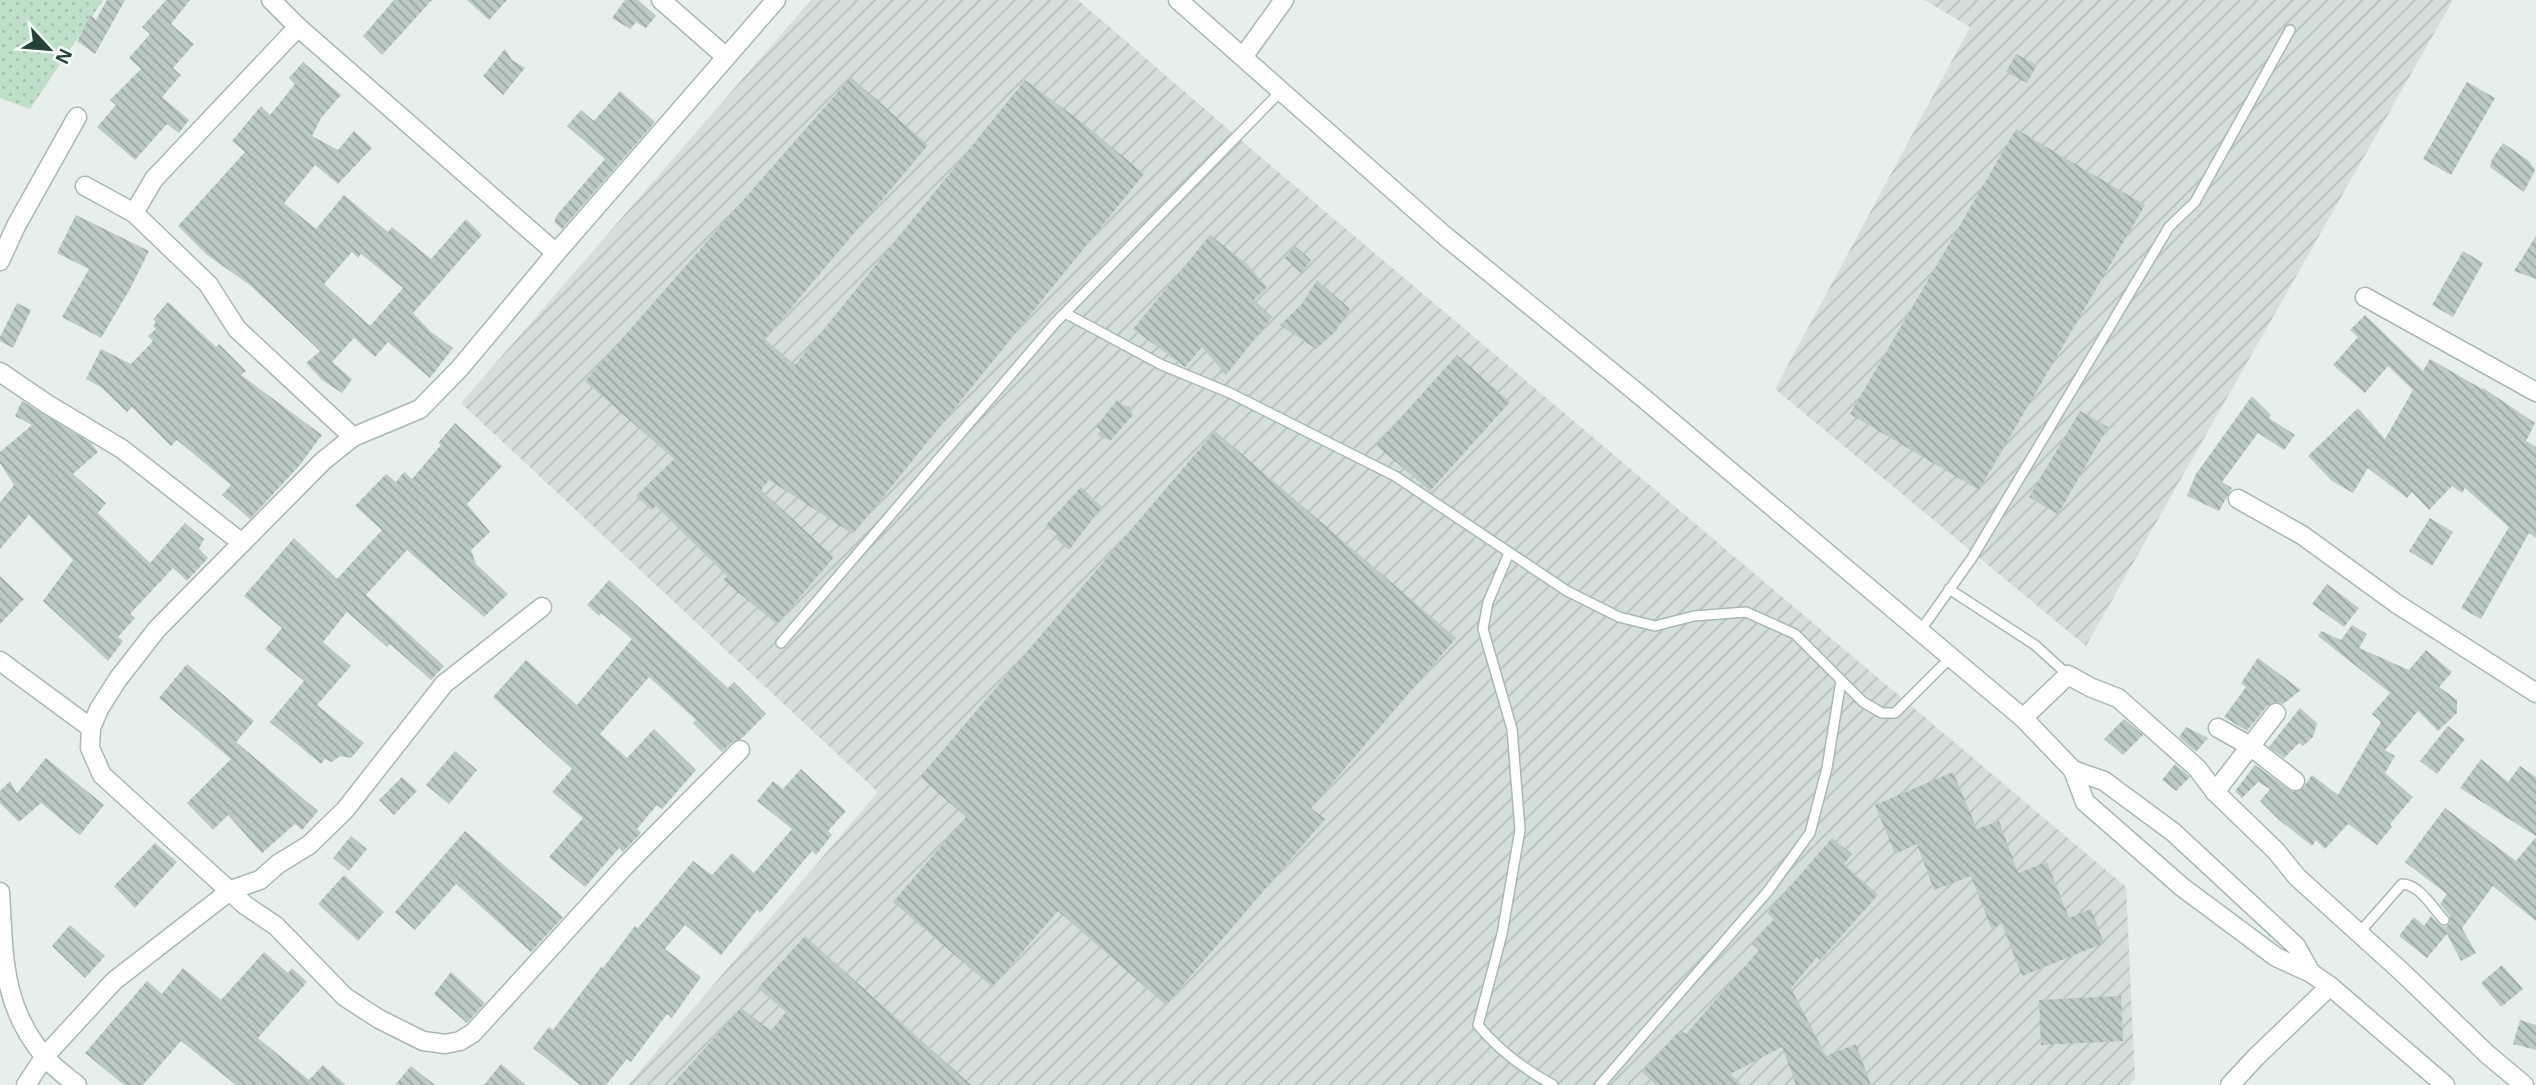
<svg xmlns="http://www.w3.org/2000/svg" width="2536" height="1085" viewBox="0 0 2536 1085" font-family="Helvetica,sans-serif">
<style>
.industrial{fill:url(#industrial-furrows)}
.grass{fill:url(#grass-dots)}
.building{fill:url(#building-back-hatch);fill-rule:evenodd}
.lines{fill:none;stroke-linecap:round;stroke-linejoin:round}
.service-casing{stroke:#a8b8b2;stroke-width:12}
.minor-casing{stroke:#a8b8b2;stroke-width:21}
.service{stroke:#fff;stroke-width:9}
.minor{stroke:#fff;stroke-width:18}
</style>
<defs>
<pattern id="industrial-furrows" width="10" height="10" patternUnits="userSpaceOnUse" patternTransform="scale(1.75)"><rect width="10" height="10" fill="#d4dfda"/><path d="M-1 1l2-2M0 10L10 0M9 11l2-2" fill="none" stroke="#b6c1bc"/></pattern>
<pattern id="grass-dots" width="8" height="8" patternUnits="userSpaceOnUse" patternTransform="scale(1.75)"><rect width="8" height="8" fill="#bfe0c8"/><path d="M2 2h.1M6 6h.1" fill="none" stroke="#a4c1ad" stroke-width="1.8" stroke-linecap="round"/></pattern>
<pattern id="building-back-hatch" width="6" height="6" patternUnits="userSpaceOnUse" patternTransform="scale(1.75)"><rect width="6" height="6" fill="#bbcac4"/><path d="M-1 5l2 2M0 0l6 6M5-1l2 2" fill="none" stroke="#98a6a0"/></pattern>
</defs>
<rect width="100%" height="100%" fill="#e6efeb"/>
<g class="industrial">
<path d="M811,0H1078L1263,159L2126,887L2135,1078L2129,1085H628L878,792L461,403Z"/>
<path d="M1924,0H2453L2086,646L1775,389L1970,27Z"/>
</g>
<path class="grass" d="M0,0H103L30,109L0,98Z"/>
<g class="building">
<path d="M107,0H125L95,54L77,41L91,15L96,20Z"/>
<path d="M166,0H190L171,24L194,44L173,68L181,75L162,97L189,120L179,133L167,124L135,160L97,127L116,105L110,100L141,69L129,58L150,34L142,27Z"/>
<path d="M394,0H432L382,55L363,36Z"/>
<path d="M467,0H507L489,20Z"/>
<path d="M625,0H638L656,16L646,28L636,22L630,29L612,18Z"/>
<path d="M505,49L512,60L525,68L503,95L483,76Z"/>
<path d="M2016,54L2037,65L2027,83L2006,72Z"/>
<path d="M303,62L341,95L321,118L312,136L338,150L354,131L372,148L338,184L315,165L284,203L316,229L344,195L388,232L392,227L431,259L466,219L482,235L413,313L431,332L453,348L430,378L388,342L375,357L354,338L332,362L352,379L342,393L322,380L306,363L320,351L250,285L207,255L178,226L245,152L232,141L261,106L270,115L295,84L289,78ZM352,252L358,258L361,254L403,288L370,326L324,284Z"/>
<path d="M851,77L928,145L765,339L795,365L1025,80L1083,123L1144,174L853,534L769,480L761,490L834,557L777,624L723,580L727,576L656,506L652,510L636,496L674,459L585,381Z"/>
<path d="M2467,82L2495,98L2451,175L2423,159Z"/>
<path d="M620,91L655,122L562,229L554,222L557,215L605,159L567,126L581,110L594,121Z"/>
<path d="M2016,129L2145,205L1979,490L1850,414Z"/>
<path d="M2503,143L2529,161L2535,170L2524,192L2490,167L2492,159Z"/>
<path d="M76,215L149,251L130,289L101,338L62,317L89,269L57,253Z"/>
<path d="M1210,235L1247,264L1267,287L1254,300L1272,317L1226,375L1202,347L1185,367L1133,329Z"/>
<path d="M2536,236V279L2514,271Z"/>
<path d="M1295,246L1311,260L1301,273L1285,258Z"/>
<path d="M2463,251L2483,263L2453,317L2432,305Z"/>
<path d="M1317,280L1350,309L1335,332L1316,349L1280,325L1301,305Z"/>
<path d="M168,302L216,347L219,344L246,371L241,375L322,435L299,466L250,519L222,495L231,485L177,440L171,446L132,407L127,412L101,387L86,379L101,349L131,364L153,341L148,336L156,329L153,326L156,322L153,319Z"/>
<path d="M17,303L31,310L13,348L0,341V337Z"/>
<path d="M2365,315L2423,371L2430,359L2482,389L2483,388L2535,423L2526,441L2536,447V538L2529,533L2481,619L2461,608L2509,527L2465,488L2462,493L2452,486L2429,510L2412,492L2407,498L2368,468L2353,493L2332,481L2308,456L2358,408L2385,439L2413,390L2388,366L2365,393L2333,365L2358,337L2350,330Z"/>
<path d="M1457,355L1510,402L1430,491L1376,445Z"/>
<path d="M2252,396L2271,415L2269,418L2295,435L2284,450L2258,433L2222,482L2232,488L2219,511L2187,496L2196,474Z"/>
<path d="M1117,400L1123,405L1130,407L1133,415L1110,441L1098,435L1100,430L1096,427Z"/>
<path d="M22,401L91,443L98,452L73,474L106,503L98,513L150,563L185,523L204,539L199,549L208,558L187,581L173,568L130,614L135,618L118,637L123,641L108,661L43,601L73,560L29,515L0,549V502L14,485L0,463V452L32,425L15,416Z"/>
<path d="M2080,411L2108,427L2058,514L2029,497Z"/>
<path d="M455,423L502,466L467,504L490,532L471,550L476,564L508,594L484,617L407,550L366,595L444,666L431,680L390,644L387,647L347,612L323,642L351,666L317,705L364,743L351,758L340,756L332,762L325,759L321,764L270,722L304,681L265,649L282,628L244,596L294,538L337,579L382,530L355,506L386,474L396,482L404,472L412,479L441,445L438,443Z"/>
<path d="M1215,431L1456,638L1311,808L1325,819L1166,1005L1058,911L992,987L893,902L966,817L920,777Z"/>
<path d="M1081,487L1102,507L1069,550L1056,539L1059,535L1045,526Z"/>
<path d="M2430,518L2453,532L2432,566L2409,551Z"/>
<path d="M0,576L24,599L0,624Z"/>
<path d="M609,580L728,688L734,682L766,714L741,739L732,742L722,752L693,723L696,720L649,677L600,734L627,758L654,729L696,770L662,809L657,805L637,829L641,833L623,852L619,848L585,887L549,857L583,818L552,792L572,769L493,697L526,660L577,705L632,639L601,613L599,616L587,605Z"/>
<path d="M2327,584L2359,608L2344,627L2312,604Z"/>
<path d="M2352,625L2367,634L2359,648L2409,670L2426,650L2452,672L2439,687L2457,700V713L2438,731L2418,711L2385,750L2395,756L2385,773L2413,797L2390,824L2392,827L2377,845L2348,824L2325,849L2316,840L2312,846L2278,819L2260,801L2270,789L2258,782L2242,798L2235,791L2255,765L2293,792L2303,788L2312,775L2338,795L2381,722L2372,714L2390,693L2318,636L2321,631L2341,640Z"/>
<path d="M2258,658L2301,690L2283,704L2277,702L2267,706L2247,731L2224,717L2246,687L2241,683Z"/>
<path d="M187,664L254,721L236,742L318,811L302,830L295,824L262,853L228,815L213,830L187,803L231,759L159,698Z"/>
<path d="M2300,708L2317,723L2313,737L2303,746L2299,743L2284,758L2269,747Z"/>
<path d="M2124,719L2143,735L2123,755L2104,739Z"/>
<path d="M2448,726L2465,739L2437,774L2420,761Z"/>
<path d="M2186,727L2208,738L2196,752L2179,737Z"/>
<path d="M455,751L477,770L449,804L426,785Z"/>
<path d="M46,758L104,805L80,835L41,803L19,822L0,803V791L10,781L17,793Z"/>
<path d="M2481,759L2508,782L2520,766L2536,777V836L2460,788Z"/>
<path d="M2175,764L2190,777L2176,791L2162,780Z"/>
<path d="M801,769L846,811L828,831L832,835L816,855L812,851L760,913L757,910L721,955L685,925L665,949L701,977L672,1018L667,1014L631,1062L627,1059L606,1085H580L533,1048L549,1027L553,1030L601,967L603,968L635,926L638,928L693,861L712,875L732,853L754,873L792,829L757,801L773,781L783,789Z"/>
<path d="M1953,772L1977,829L1999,821L2018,873L2047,862L2069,918L2091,909L2104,943L2022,976L2002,924L1991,928L1971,876L1934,890L1917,844L1895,854L1875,805Z"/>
<path d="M402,777L417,791L394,815L379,800Z"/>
<path d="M2445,808L2516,861L2536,837V921L2493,886L2462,928L2476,953L2461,961L2447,934L2427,958L2399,936L2414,917L2424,926L2431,916L2441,926L2446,927L2450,923V916L2440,904L2447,894L2405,862Z"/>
<path d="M465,831L563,917L531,952L456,884L415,930L395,912Z"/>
<path d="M351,836L367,849L349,871L333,858Z"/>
<path d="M1832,838L1852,854L1844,864L1878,895L1820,960L1817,957L1791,988L1826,1056L1856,1044L1871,1085H1796L1782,1047L1730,1074L1742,1085H1656L1642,1072L1680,1030L1686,1034L1759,950L1752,944L1774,919L1767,913Z"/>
<path d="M155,843L177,862L135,908L114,886Z"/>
<path d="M344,875L384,912L358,941L318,904Z"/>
<path d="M70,925L105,956L85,978L52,946Z"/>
<path d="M805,936L971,1085H672L741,1008L771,1031L786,1012L758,988Z"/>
<path d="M264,952L288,973L292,968L307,982L258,1038L309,1080L323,1065L346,1085H236L181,1041L143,1085H124L85,1053L147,981L162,994L183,968L221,1000Z"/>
<path d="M2502,965L2523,989L2501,1007L2481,983Z"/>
<path d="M451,972L485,1003L467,1023L434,994Z"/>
<path d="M2121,996L2123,1041L2041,1045L2039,1000Z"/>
<path d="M2520,1020L2536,1025V1050L2513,1044Z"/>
<path d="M501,1064L526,1085H484Z"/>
<path d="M411,1066L435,1085H395Z"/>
</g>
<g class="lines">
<defs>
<g id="service">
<path d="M1065,313L1162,365L1230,393L1395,476L1567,591L1619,617L1655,626L1694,616L1746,612L1795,634L1863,702L1882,713H1895L1951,657"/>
<path d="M1509,553L1488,602L1483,629L1512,729L1520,830L1502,934L1478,1025C1499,1051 1524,1069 1553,1085"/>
<path d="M1949,589L2035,645L2068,675"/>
<path d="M1920,631L1972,558L2169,227L2195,202L2290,30"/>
<path d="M781,643L1056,322L1281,91"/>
<path d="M2359,933L2402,884C2419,884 2433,908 2444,920"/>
<path d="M1600,1085L1768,891L1810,833L1827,768L1841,681"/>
</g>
<g id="minor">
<path d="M271,0L298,27L556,253"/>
<path d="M661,0L726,57"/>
<path d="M1178,0L1445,236L1641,396L2023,718L2073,770L2104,781L2173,832L2296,946L2311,973L2330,986L2445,1085"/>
<path d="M1243,57L1284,0"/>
<path d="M85,186L134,213L208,284L237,329L353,437"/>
<path d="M134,213L154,179L298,27"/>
<path d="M0,261L16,226L77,117"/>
<path d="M2365,297L2536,392"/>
<path d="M0,372L47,404L122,449L242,543"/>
<path d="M2238,499L2302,535L2397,604L2536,693"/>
<path d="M0,661L91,728"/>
<path d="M2023,718L2068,675L2092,688L2118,698L2197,768L2215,792L2276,851L2297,877L2402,972L2487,1054L2524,1085"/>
<path d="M2218,728L2250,746L2295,781"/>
<path d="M740,750L625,866L473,1033L460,1041L445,1044L423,1041L379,1019L345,997L276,926L245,905L102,775L90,748L91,728L99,709L118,679L157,629L323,461L353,437L420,409L460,368L556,253L776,0"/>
<path d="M2073,770L2085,802L2182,887L2276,957L2311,973"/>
<path d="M2215,792L2276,713"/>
<path d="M0,892C4,955 1,1004 44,1056C53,1067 66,1076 77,1085"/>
<path d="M26,1085L45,1056L114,981L231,890L260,880L278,864L309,845L345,810L444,684L542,607"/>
<path d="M2230,1085L2256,1057L2330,986"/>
</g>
</defs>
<use href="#service" class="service-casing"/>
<use href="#minor" class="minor-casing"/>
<use href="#service" class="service"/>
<use href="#minor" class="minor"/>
</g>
<g transform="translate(49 49) rotate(116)" stroke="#f7fbf9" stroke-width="5" paint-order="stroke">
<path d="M0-5L12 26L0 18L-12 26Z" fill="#24423a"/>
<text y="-10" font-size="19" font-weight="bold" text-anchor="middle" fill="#24423a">N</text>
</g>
</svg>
